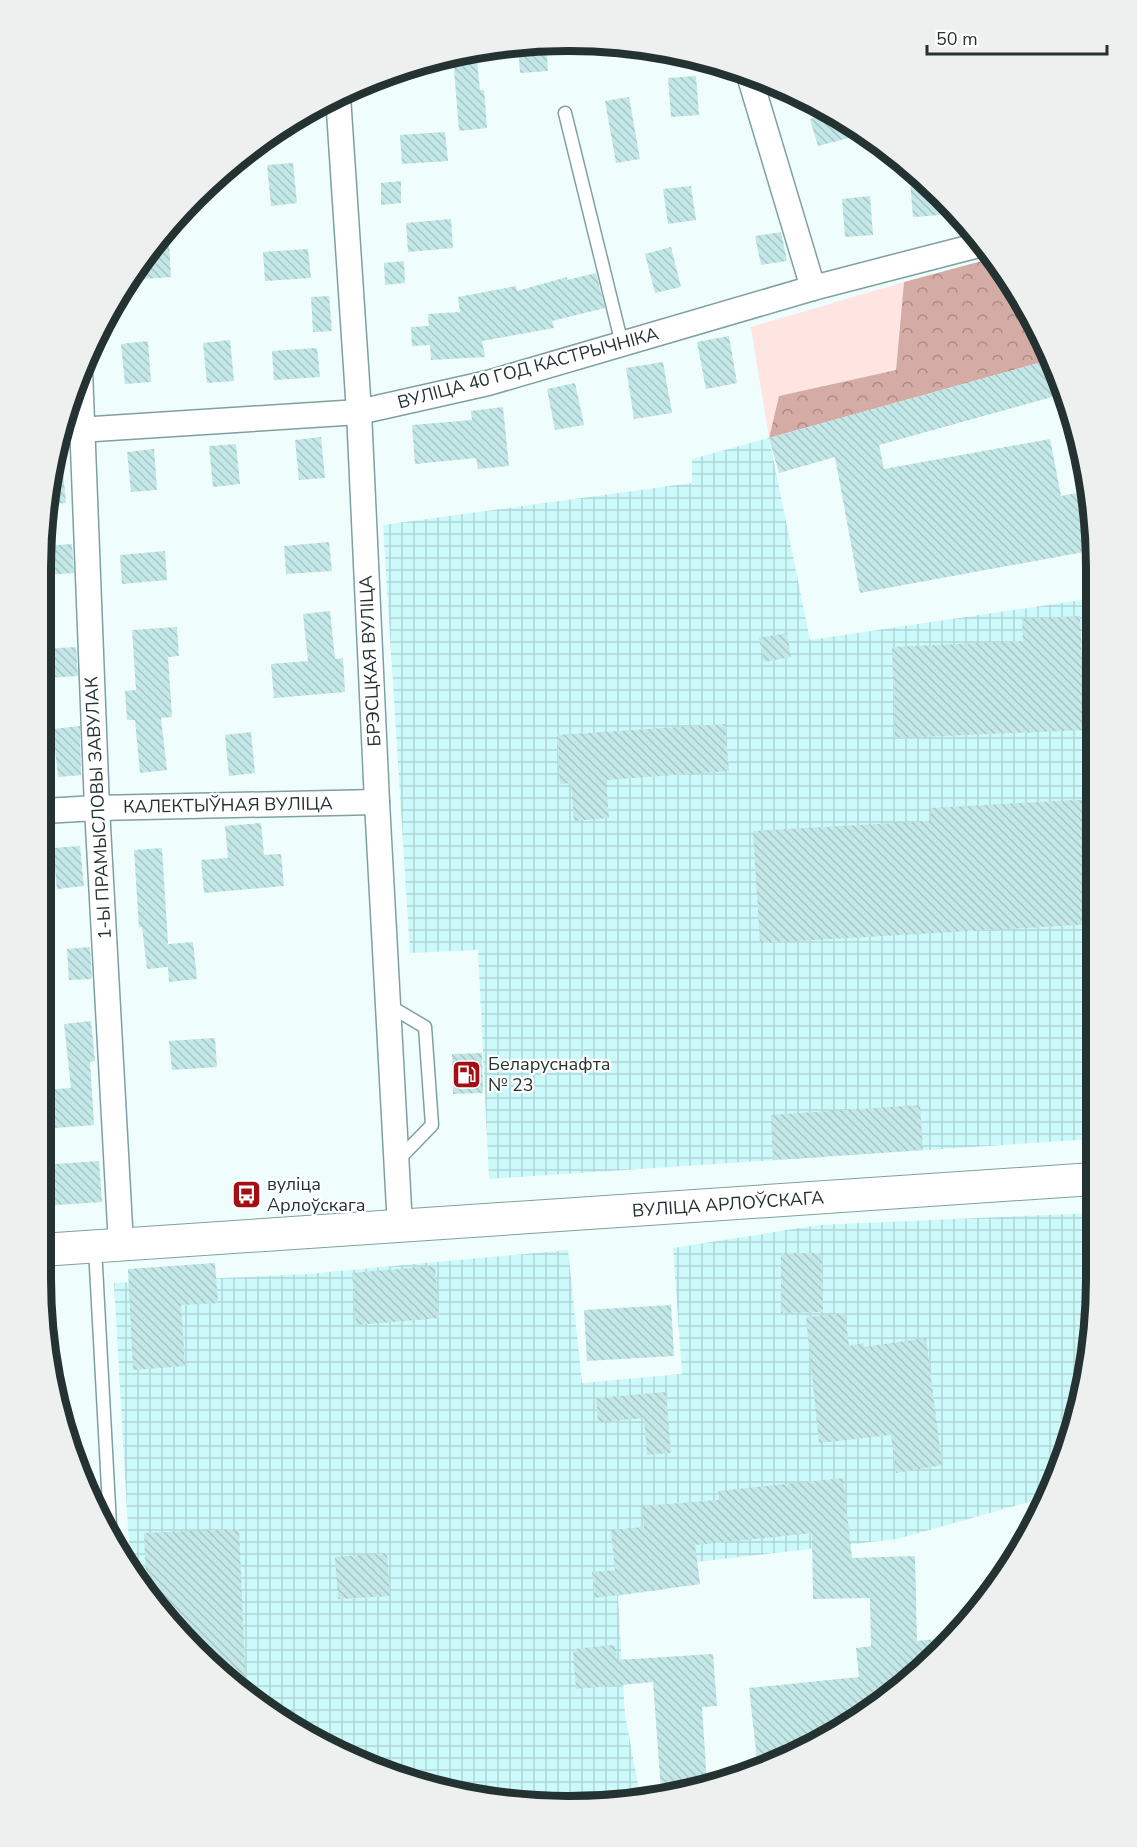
<svg xmlns="http://www.w3.org/2000/svg" width="1137" height="1847" viewBox="0 0 1137 1847" font-family="'Nunito Sans',sans-serif">
<style>
.industrial{fill:url(#industrial-grid)}
.green{fill:#fee5e1}
.forest{fill:url(#forest-crowns)}
.building{fill:url(#building-back-hatch)}
.lines{fill:none;stroke-linecap:round;stroke-linejoin:round}
.service-casing{stroke:#7fa0a0;stroke-width:15}
.minor-casing{stroke:#7fa0a0;stroke-width:27}
.tertiary-casing{stroke:#7fa0a0;stroke-width:34}
.service{stroke:#fff;stroke-width:12}
.minor{stroke:#fff;stroke-width:24}
.tertiary{stroke:#fff;stroke-width:32}
.labels{text-anchor:middle;stroke-width:4.5;stroke-linejoin:round;paint-order:stroke}
.street-label{font-size:18px;fill:#253232;stroke:#fff}
.poi-label{font-size:18px;fill:#253232;stroke:#fff;text-anchor:start}
.rim{fill:none;stroke:#253232;stroke-width:8}
</style>
<defs>
<pattern id="industrial-grid" width="8" height="8" patternUnits="userSpaceOnUse" patternTransform="scale(1.5)"><rect width="8" height="8" fill="#ccf9f9"/><path d="M0 4h8M4 0v8" fill="none" stroke="#afd6d6"/></pattern>
<pattern id="forest-crowns" width="20" height="18" patternUnits="userSpaceOnUse" patternTransform="scale(1.5)"><rect width="20" height="18" fill="#d4aba5"/><path d="M2 6a3 3 0 1 1 6 0M12 15a3 3 0 1 1 6 0" fill="none" stroke="#ac8c87"/></pattern>
<pattern id="building-back-hatch" width="6" height="6" patternUnits="userSpaceOnUse" patternTransform="scale(1.5)"><rect width="6" height="6" fill="#c3e6e6"/><path d="M-1 5l2 2M0 0l6 6M5-1l2 2" fill="none" stroke="#a7c6c6"/></pattern>
</defs>
<rect width="100%" height="100%" fill="#f0fdfd"/>
<g class="industrial">
<path d="M769,438L810,640L1095,598L1093,1139L489,1179L478,950L410,953L383,525L692,483V459Z"/>
<path d="M1093,1213L1092,1347L1056,1480L1047,1497L897,1539L697,1562L700,1584L618,1596L625,1715L640,1795L568,1806L399,1779L275,1717L149,1600L130,1563L114,1283L307,1274L568,1250L582,1383L682,1374L673,1248L819,1225Z"/>
</g>
<path class="green" d="M904,282L896,370L779,396L769,438L751,327Z"/>
<path class="forest" d="M993,258L1026,305L1049,360L769,438L779,396L896,370L904,282Z"/>
<g class="building">
<path d="M518,44H546L548,71L520,73Z"/>
<path d="M476,50L480,90H484L487,128L459,131L453,56Z"/>
<path d="M696,76L699,115L671,117L668,78Z"/>
<path d="M629,97L640,159L616,163L605,101Z"/>
<path d="M831,113L864,134L818,146L810,119Z"/>
<path d="M445,132L448,161L402,164L400,135Z"/>
<path d="M293,163L297,203L271,206L267,165Z"/>
<path d="M909,167L939,196L940,215L913,217Z"/>
<path d="M401,181V203L381,205V183Z"/>
<path d="M691,186L696,220L668,224L663,189Z"/>
<path d="M870,196L873,235L845,237L842,199Z"/>
<path d="M451,219L453,248L408,252L406,223Z"/>
<path d="M168,228L171,277L130,280L149,247Z"/>
<path d="M781,232L787,261L761,265L755,236Z"/>
<path d="M671,247L681,287L655,293L645,254Z"/>
<path d="M308,249L311,278L265,281L263,252Z"/>
<path d="M404,261L405,283L385,285L384,263Z"/>
<path d="M596,273L605,308L552,321L554,328L482,341L485,357L431,360L430,345L412,346L411,327L429,326L428,314L460,312L458,297L516,286L517,291L567,277V280Z"/>
<path d="M329,296L332,331L313,332L311,297Z"/>
<path d="M729,336L737,383L706,389L697,342Z"/>
<path d="M230,340L234,381L207,383L203,343Z"/>
<path d="M148,341L151,382L125,384L121,344Z"/>
<path d="M317,348L320,377L274,380L272,351Z"/>
<path d="M1049,360L1063,394L879,445L884,469L1050,439L1061,496L1088,491L1095,534V550L860,593L835,457L779,473L769,438Z"/>
<path d="M663,362L672,413L634,419L626,368Z"/>
<path d="M575,383L584,425L555,430L547,389Z"/>
<path d="M503,407L509,466L478,469L476,458L415,464L412,425L472,420L471,411Z"/>
<path d="M321,437L325,478L299,480L295,440Z"/>
<path d="M236,444L240,484L213,487L209,446Z"/>
<path d="M59,448L61,449L66,503L45,505Z"/>
<path d="M154,449L157,490L131,492L127,452Z"/>
<path d="M329,542L332,571L286,574L284,546Z"/>
<path d="M72,544L74,573L45,575V546Z"/>
<path d="M165,551L167,580L122,584L120,555Z"/>
<path d="M330,611L335,659L343,658L345,692L274,698L271,664L308,661L303,614Z"/>
<path d="M1080,616L1085,730L895,738L892,647L1023,641L1022,619Z"/>
<path d="M177,627L179,656L168,657L172,717L161,718L167,770L140,773L135,720H127L125,691L136,690L132,630Z"/>
<path d="M787,633L791,657L764,662L759,638Z"/>
<path d="M76,647L78,676L44,678V649Z"/>
<path d="M725,724L729,771L606,780L609,818L574,821L571,783L560,784L557,735Z"/>
<path d="M80,726L81,775L58,777L53,729Z"/>
<path d="M251,732L255,773L229,776L225,735Z"/>
<path d="M1094,799V924L760,943L753,831L931,821V808Z"/>
<path d="M261,823L264,855L281,854L284,886L204,893L201,860L228,858L225,826Z"/>
<path d="M80,846L84,886L57,889L53,848Z"/>
<path d="M162,848L168,944L193,942L197,979L169,982L168,967L147,969L142,927H139L134,850Z"/>
<path d="M90,947L92,979L69,980L67,949Z"/>
<path d="M91,1021L95,1061L90,1062L94,1125L41,1129L42,1090L71,1088L64,1024Z"/>
<path d="M215,1038L217,1067L172,1070L169,1041Z"/>
<path d="M482,1053L483,1093L453,1094L452,1054Z"/>
<path d="M920,1105L923,1150L773,1160L771,1115Z"/>
<path d="M99,1161L102,1202L41,1206V1165Z"/>
<path d="M781,1253H822L823,1312L781,1313Z"/>
<path d="M215,1263L218,1303L181,1305L185,1366L133,1370L128,1269Z"/>
<path d="M435,1266L439,1318L356,1325L352,1273Z"/>
<path d="M671,1305L674,1356L587,1361L584,1310Z"/>
<path d="M845,1313L849,1346L864,1343V1347L926,1338L942,1465L896,1473L891,1435L819,1443L806,1317Z"/>
<path d="M666,1392L671,1453L647,1455L644,1418L598,1422L596,1398Z"/>
<path d="M843,1478L852,1558L915,1556L917,1641L946,1638L862,1717L758,1769L749,1688L859,1677L856,1648L871,1646L870,1598L813,1599L812,1533L695,1545L700,1584L595,1598L592,1572L615,1570L611,1530L644,1527L642,1506L719,1500L718,1491Z"/>
<path d="M239,1529L246,1691L147,1596L144,1533Z"/>
<path d="M387,1553L390,1596L338,1599L335,1557Z"/>
<path d="M615,1645L617,1660L713,1654L717,1706L702,1707L707,1784L661,1791L653,1682L576,1689L573,1649Z"/>
</g>
<g class="lines">
<defs>
<g id="service">
<path d="M565,113L622,344"/>
<path d="M388,1005L425,1027L432,1125L398,1160"/>
<path d="M95,1248L110,1525"/>
</g>
<g id="minor">
<path d="M749,75L813,288"/>
<path d="M338,96L359,412L377,802L400,1227"/>
<path d="M80,370L97,808L121,1245"/>
<path d="M63,431L359,412L488,383L813,288L983,244"/>
<path d="M43,811L97,808L377,802"/>
</g>
<path id="tertiary" d="M41,1250L1093,1179"/>
</defs>
<use href="#service" class="service-casing"/>
<use href="#minor" class="minor-casing"/>
<use href="#tertiary" class="tertiary-casing"/>
<use href="#service" class="service"/>
<use href="#minor" class="minor"/>
<use href="#tertiary" class="tertiary"/>
</g>
<defs>
<symbol id="fuel-square" viewBox="-11 -11 22 22"><rect x="-9" y="-9" width="18" height="18" rx="4" fill="#a50e14" stroke="#fff"/><path d="M-5.5-6h7V0h2V4h1.3V-2.5L3-4.5l.8-.8L6-3V5H2.5V1h-1V6h-7ZM-4.2-4.7v3.2H.2V-4.7Z" fill="#fff"/></symbol>
<symbol id="bus-square" viewBox="-11 -11 22 22"><rect x="-9" y="-9" width="18" height="18" rx="4" fill="#a50e14" stroke="#fff"/><path d="M-5-6H5V4H4V6H2V4H-2V6H-4V4H-5ZM-3.5-4V0h7V-4ZM-3.5 1.2v1.5H-2V1.2ZM2 1.2v1.5H3.5V1.2Z" fill="#fff"/></symbol>
</defs>
<g fill-rule="evenodd">
<use href="#fuel-square" x="450" y="1058" width="33" height="33"/>
<use href="#bus-square" x="230" y="1178" width="33" height="33"/>
</g>
<g class="labels">
<g class="street-label">
<text transform="translate(528 368) rotate(-15)" y="6">ВУЛІЦА 40 ГОД КАСТРЫЧНІКА</text>
<text transform="translate(370 661) rotate(-93)" y="6">БРЭСЦКАЯ ВУЛІЦА</text>
<text transform="translate(228 805) rotate(-1)" y="6">КАЛЕКТЫЎНАЯ ВУЛІЦА</text>
<text transform="translate(98 808) rotate(-93)" y="6">1-Ы ПРАМЫСЛОВЫ ЗАВУЛАК</text>
<text transform="translate(728 1204) rotate(-4)" y="6">ВУЛІЦА АРЛОЎСКАГА</text>
</g>
<g class="poi-label">
<text x="488" y="1070">Беларуснафта<tspan x="488" dy="21">№ 23</tspan></text>
<text x="267" y="1190">вуліца<tspan x="267" dy="21">Арлоўскага</tspan></text>
</g>
</g>
<path d="M0 0H1137V1847H0ZM568 51H569A517 517 0 0 1 1086 568V1279A517 517 0 0 1 569 1796H568A517 517 0 0 1 51 1279V568A517 517 0 0 1 568 51Z" fill="#eeefef" fill-rule="evenodd"/>
<path class="rim" d="M568 51H569A517 517 0 0 1 1086 568V1279A517 517 0 0 1 569 1796H568A517 517 0 0 1 51 1279V568A517 517 0 0 1 568 51Z"/>
<path d="M927 45v9h180v-9" fill="none" stroke="#253232" stroke-width="3"/>
<text x="936" y="45" font-size="18" fill="#253232" stroke="#ffffff" stroke-width="4.5" paint-order="stroke">50 m</text>
</svg>
